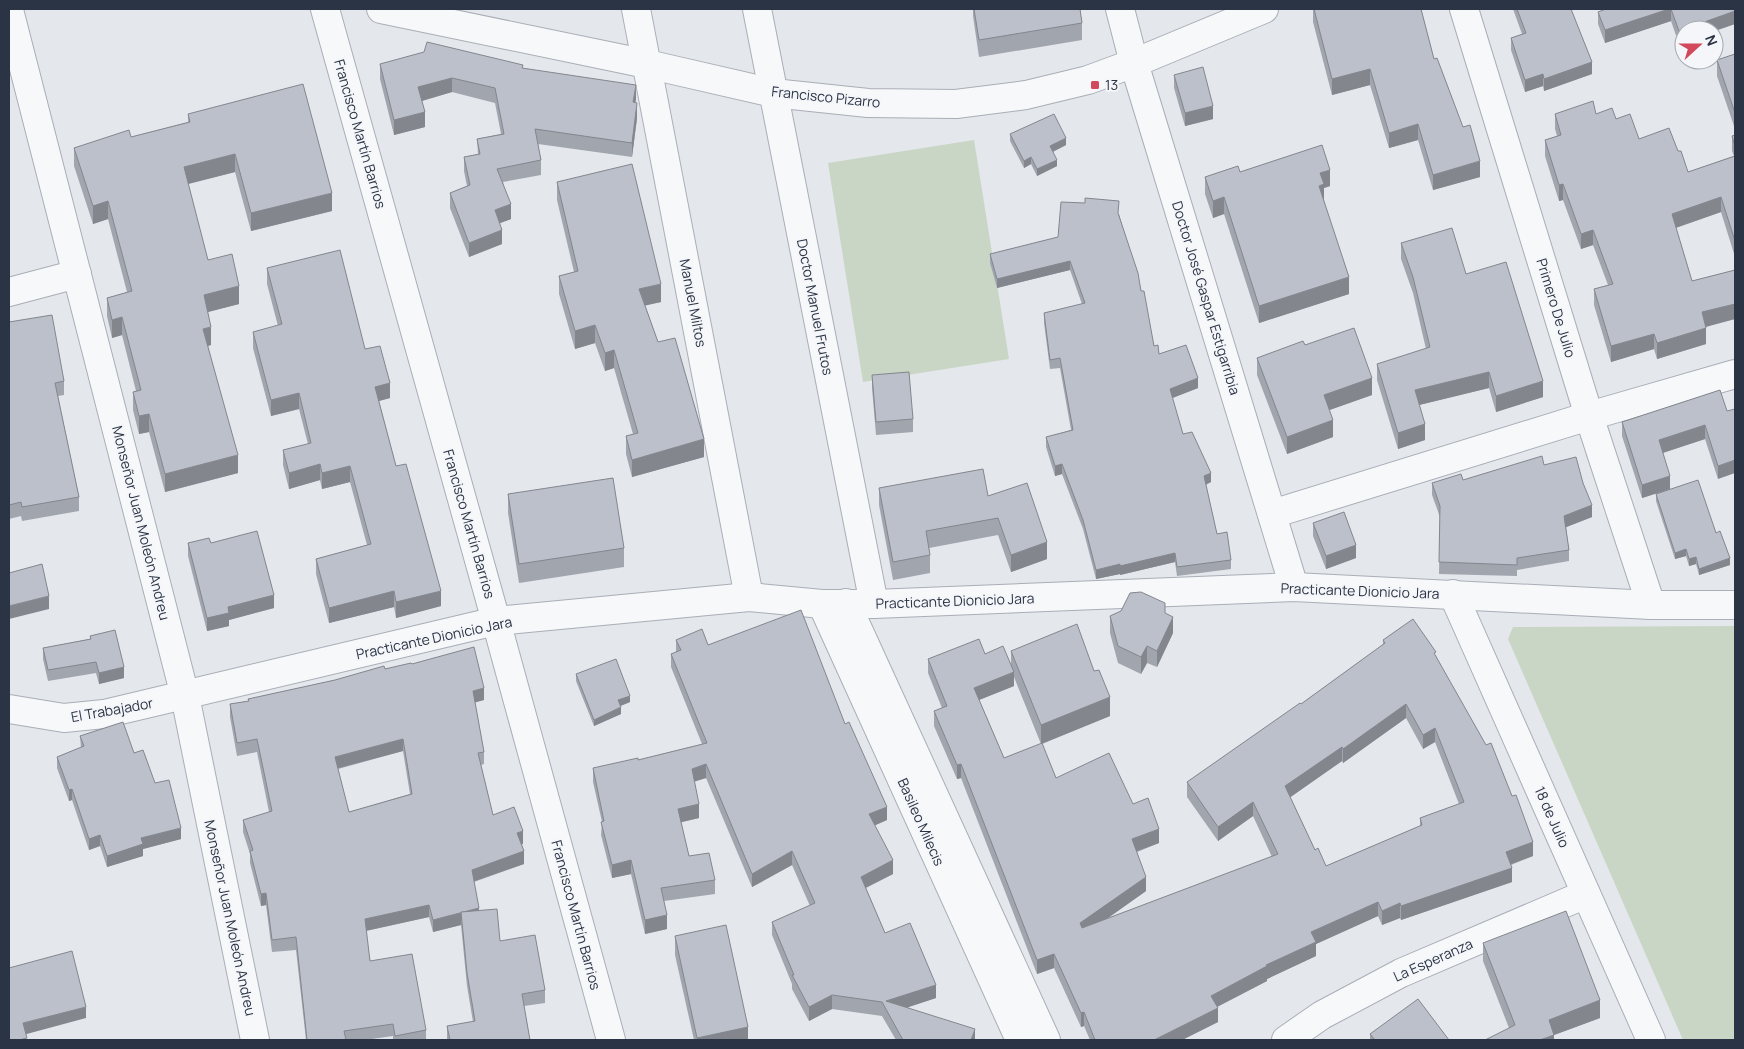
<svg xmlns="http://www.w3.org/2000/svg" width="1744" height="1049" viewBox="0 0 1744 1049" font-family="Manrope,sans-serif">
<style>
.green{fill:#c9d6c5}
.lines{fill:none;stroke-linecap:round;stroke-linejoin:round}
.minor-casing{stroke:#a9aeb7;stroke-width:30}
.tertiary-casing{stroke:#a9aeb7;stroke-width:30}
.minor{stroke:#f7f8fa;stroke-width:28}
.tertiary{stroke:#f7f8fa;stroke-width:28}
.wall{fill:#a1a5ae;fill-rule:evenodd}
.shaded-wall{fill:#83868d}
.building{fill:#bbc0ca;stroke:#83868d;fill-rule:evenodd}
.poi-dot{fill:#d1495b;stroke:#f4f6f9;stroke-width:2}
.labels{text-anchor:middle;stroke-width:4;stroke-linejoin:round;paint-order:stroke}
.poi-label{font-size:14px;fill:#2b3445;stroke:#f4f6f9;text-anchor:start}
.street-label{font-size:14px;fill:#2b3445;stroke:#f4f6f9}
</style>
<rect width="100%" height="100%" fill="#e4e7ec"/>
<g class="green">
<path d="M974,140L1009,359L863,382L828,163Z"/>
<path d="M1735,626V1040H1683L1508,639L1513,627Z"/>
</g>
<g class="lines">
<defs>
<g id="minor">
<path d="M325,9L496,621L611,1040"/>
<path d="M636,9L749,597"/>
<path d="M757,9L874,604"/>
<path d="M1120,9L1134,63L1294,587"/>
<path d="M1464,9L1589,416L1651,605"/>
<path d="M9,10L185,696L255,1040"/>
<path d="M9,292L77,274"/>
<path d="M1272,514L1589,416L1735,374"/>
<path d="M1453,594L1651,1040"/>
<path d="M846,603L1046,1040"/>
<path d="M822,604L1020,1040"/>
<path d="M9,709L64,718L104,714L496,621L749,597L822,604H874L1294,587L1651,605H1735"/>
<path d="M1286,1040L1322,1015L1401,973L1586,894"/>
</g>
<path id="tertiary" d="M381,9L647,64L773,93L868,103L956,104L1026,95L1088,80L1134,63L1264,9"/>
</defs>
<use href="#minor" class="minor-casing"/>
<use href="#tertiary" class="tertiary-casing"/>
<use href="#minor" class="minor"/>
<use href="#tertiary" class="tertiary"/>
</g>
<g class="wall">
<path d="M973,9H1080L1082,23V40L979,57L973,16Z"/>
<path d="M1313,9H1421L1434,59L1480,177L1433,190L1418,140L1389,148L1370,85L1332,95L1313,22Z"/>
<path d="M1513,9H1571L1592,74L1544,91L1543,86L1525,92L1511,50V38L1522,34Z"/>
<path d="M1606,9H1735V24L1679,44L1671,21L1605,43L1598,24V12Z"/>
<path d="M1735,54V129L1717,76V60Z"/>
<path d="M380,64L523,69L636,99L635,103L637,118L632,157L538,144L541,160V175L503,182L511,219L499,223L502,244L469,257L450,208V193L467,186L464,171V157L478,154L477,139L501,134L495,103L452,92L422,101L425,127L394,135L380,79Z"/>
<path d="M1174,75L1213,119L1185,126L1174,88Z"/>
<path d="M188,114L332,211L251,231L235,172L188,184L208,260L239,304L208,312L211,345L208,346L238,473L165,492L149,432L139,434L133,410V392L136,391L122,335L112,338L107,316V298L127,292L108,219L93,224L74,166V148L131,137L188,122Z"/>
<path d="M1555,114H1596L1616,119L1639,139L1678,151L1688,172L1734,156L1732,151V136L1735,135V257L1721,212L1676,228L1692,281L1735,270V319L1706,326V344L1657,359L1654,349L1611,362L1594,305V289L1608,285L1593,245L1581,249L1563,200L1559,201L1545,156V140L1557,136L1555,129Z"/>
<path d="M1010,134L1066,145L1053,152L1057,166L1037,176L1031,164L1024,168L1010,141Z"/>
<path d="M1240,172L1330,186L1324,188V201L1349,294L1259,323L1224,214L1213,218L1205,194V177Z"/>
<path d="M557,182L661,302L645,305L658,342L704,457L632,477L626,454V436L633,434L614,368L605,371L595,343L575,349L559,294V276L574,272L557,200Z"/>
<path d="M1119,214L1141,291L1154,346L1159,354L1198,388L1172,398L1183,434L1211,482L1206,485L1217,534L1231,560V569L1177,576L1175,562L1120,575V574L1096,579L1083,529L1062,474L1055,476L1046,447V437L1071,430L1060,368L1050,369L1044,323V313L1082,304L1070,270L997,288L990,263V254L1058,237Z"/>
<path d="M1401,243L1466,274L1543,397L1496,412L1489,388L1419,405L1425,440L1398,449L1377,380V364L1426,349L1413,293L1401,259Z"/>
<path d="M267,268L365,349L390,398L379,401L396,466L441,606L396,618L394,607L329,623L316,574V559L367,545L350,482L322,489L320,480L289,489L283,465V450L308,444L299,409L271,416L253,348V332L278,326L267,284Z"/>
<path d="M9,322L64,381V395L58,396L79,497V511L22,521L21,516L9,519Z"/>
<path d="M1305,345L1372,395L1329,410L1333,437L1287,454L1257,375V358Z"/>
<path d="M872,375L913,419V432L876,435L872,388Z"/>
<path d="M1720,390L1718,479L1705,439L1663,453L1670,489L1642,498L1622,436V422Z"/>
<path d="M1544,465L1592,517L1566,527L1569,550V561L1517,570V576L1439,574L1440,517L1432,495V483L1463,480Z"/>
<path d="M879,488L988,496L1047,559L1011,572L998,535L929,548L930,555V573L893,580L879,505Z"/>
<path d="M508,494L624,548V567L519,583L508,513Z"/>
<path d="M1656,494L1716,533L1730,565L1699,575L1696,564L1689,566L1686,556L1675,559L1656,501Z"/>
<path d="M1313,523L1356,558L1326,569L1313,536Z"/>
<path d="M188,543H211L274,608L229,620V626L207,631L188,556Z"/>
<path d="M1165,613L1173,633L1157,667L1147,663L1141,674L1118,663L1110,633V616Z"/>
<path d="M90,636L124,678L99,684L96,673L48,681L43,659V648L90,639Z"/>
<path d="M676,640L708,645L845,724L887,820L875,825L893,874L866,888L885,933L936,998L907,1007L975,1040H896L882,1016L832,1009L809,1021L792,989V984L772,935V922L810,906L792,865L752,887L706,778L694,782L699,818L681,822L689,856L715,880V894L664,901L667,929L645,934L631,874L612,878L601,835L602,822L593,782V768L638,760L702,744L671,667V654L676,652Z"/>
<path d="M1383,640L1436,656L1533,856L1511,865L1512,882L1401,920L1400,918L1382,925L1378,916L1316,944V956L1267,979V981L1217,1007L1218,1022L1182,1040H1090L1084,1026L1081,1027L1054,968L1037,974L961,778L957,779L934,726V711L942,708L928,673V659L985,654L1011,665V651L1110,716L1042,744L1056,778L1133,804L1159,843L1137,852L1146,891L1106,919L1272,857L1253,816L1218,841L1187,797V782L1301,704L1383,645ZM1014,677L1041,744L1004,758L979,700L1014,686ZM1406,718L1423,749L1435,742L1459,804L1420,818V826L1326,866L1315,850L1290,797L1342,761L1343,763Z"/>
<path d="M412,664L484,700L475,702L484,752V764L481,765L493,815L523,844H521L524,864L474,882L479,911L500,941L545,990V1003L524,1006L530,1040H447V1026L473,1022L467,986L461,925L433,932L429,917L366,931L370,961L426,1030V1040H393V1036L365,1040H306L296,950L272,952L266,905L261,906L250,863V854L243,832V820L269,812L257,752L237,756L230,717V704L248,701V699L385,669ZM403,751L410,794L349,812L338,769Z"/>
<path d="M576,674L630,702L620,706L621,714L594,726L576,681Z"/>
<path d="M80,736L134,753L155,783L181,839L143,849V856L107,867L100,846L89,850L72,800L69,801L57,768V757L81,748Z"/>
<path d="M675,936L748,1040H694L675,955Z"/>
<path d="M1483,943L1600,1018L1554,1035V1040L1509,1028L1483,961Z"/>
<path d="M1370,1034L1449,1040H1370Z"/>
</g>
<g class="shaded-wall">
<path d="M1669,9H1671V21L1605,43V30Z"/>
<path d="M1735,11V24L1714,31V30H1684V42L1679,44V31Z"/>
<path d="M1592,62V74L1544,91V79Z"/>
<path d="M1370,69V85L1332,95V79Z"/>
<path d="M1543,74V86L1525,92V80Z"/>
<path d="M452,78V92L418,102V87Z"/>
<path d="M636,85V99L633,117V102Z"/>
<path d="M637,103V118L632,157V143Z"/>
<path d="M1213,106V119L1185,126V113Z"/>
<path d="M425,112V127L394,135V120Z"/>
<path d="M1418,124V140L1389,148V133Z"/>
<path d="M1066,138V145L1050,153V146Z"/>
<path d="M235,154V172L184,185V167Z"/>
<path d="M1031,157V164L1024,168V161Z"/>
<path d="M1057,160V166L1037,176V169Z"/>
<path d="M1480,161V177L1433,190V175Z"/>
<path d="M1330,170V186L1324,188V201L1319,186L1320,173Z"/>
<path d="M1563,184V200L1559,201V185Z"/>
<path d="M332,193V211L251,231V213Z"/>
<path d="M1224,197V214L1213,218V201Z"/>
<path d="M1721,197V212L1672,229V214Z"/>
<path d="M108,201V219L93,224V206Z"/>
<path d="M511,204V219L495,225V210Z"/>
<path d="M502,230V244L469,257V243Z"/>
<path d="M1593,230V245L1581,249V234Z"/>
<path d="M1070,261V270L997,288V279Z"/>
<path d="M1349,277V294L1259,323V306Z"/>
<path d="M661,284V302L639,307V289Z"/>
<path d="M239,286V304L204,313V295Z"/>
<path d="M1735,304V319L1702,328V312Z"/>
<path d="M122,317V335L112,338V320Z"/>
<path d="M595,325V343L575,349V331Z"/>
<path d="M211,327V345L203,347V329Z"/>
<path d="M1706,328V344L1657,359V343Z"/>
<path d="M1654,334V349L1611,362V346Z"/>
<path d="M614,350V368L605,371V353Z"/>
<path d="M1489,372V388L1415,406V390Z"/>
<path d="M1198,378V388L1170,399V389Z"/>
<path d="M1372,378V395L1324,412V395Z"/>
<path d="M1543,381V397L1496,412V396Z"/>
<path d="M390,383V398L375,402V387Z"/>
<path d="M299,393V409L271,416V400Z"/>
<path d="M149,414V432L139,434V416Z"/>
<path d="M1333,420V437L1287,454V437Z"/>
<path d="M1425,424V440L1398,449V433Z"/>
<path d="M1705,425V439L1659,454V440Z"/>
<path d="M704,439V457L632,477V460Z"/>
<path d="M238,455V473L165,492V474Z"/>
<path d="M1735,460V473L1718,479V466Z"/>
<path d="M320,464V480L289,489V473Z"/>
<path d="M1062,464V474L1055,476V466Z"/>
<path d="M350,466V482L322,489V473Z"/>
<path d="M1211,473V482L1204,485V476Z"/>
<path d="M1670,476V489L1642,498V485Z"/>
<path d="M1592,505V517L1564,528V516Z"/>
<path d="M1047,542V559L1011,572V555Z"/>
<path d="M1356,545V558L1326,569V556Z"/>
<path d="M1686,549V556L1675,559V553Z"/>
<path d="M1175,553V562L1120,575V566Z"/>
<path d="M1696,557V564L1689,566V559Z"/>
<path d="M1730,558V565L1699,575V569Z"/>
<path d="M1120,564V574L1096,579V570Z"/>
<path d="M394,591V607L329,623V608Z"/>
<path d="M441,591V606L396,618V602Z"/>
<path d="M274,595V608L229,620V626L207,631V618L228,607Z"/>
<path d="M49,596V609L9,619V606Z"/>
<path d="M1173,617V633L1157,667V651Z"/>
<path d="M1147,646V663L1141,674V657Z"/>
<path d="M124,667V678L99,684V673Z"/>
<path d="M1014,672V686L974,702V688Z"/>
<path d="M484,688V700L473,703V691Z"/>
<path d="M630,696V702L618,707V700Z"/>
<path d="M1110,697V716L1041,744V725Z"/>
<path d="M1406,704V718L1343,763V749Z"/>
<path d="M621,707V714L594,726V720Z"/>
<path d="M1435,728V742L1423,749V735Z"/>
<path d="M403,739V751L335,769V757Z"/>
<path d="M1342,747V761L1285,801V786Z"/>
<path d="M706,764V778L692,782V769Z"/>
<path d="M961,764V778L957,779V765Z"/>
<path d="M72,789V800L69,801V790Z"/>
<path d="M1253,802V816L1218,841V827Z"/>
<path d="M699,804V818L678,823V809Z"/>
<path d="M887,807V820L869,828V814Z"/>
<path d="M181,828V839L143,849V856L107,867V856L141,838Z"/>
<path d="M1159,829V843L1132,853V839Z"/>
<path d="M523,831V844L517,846V833Z"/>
<path d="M100,835V846L89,850V839Z"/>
<path d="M1533,842V856L1506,866V852Z"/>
<path d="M524,851V864L472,882V870Z"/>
<path d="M792,851V865L752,887V874Z"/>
<path d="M631,860V874L612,878V865Z"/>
<path d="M893,860V874L861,890V877Z"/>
<path d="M1512,868V882L1401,920V906Z"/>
<path d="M1146,877V891L1080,938V923Z"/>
<path d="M266,893V905L261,906V894Z"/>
<path d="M1378,902V916L1316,944V956L1267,979V981L1211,1010V996L1266,965L1311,932Z"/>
<path d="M1400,903V918L1382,925V911Z"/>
<path d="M429,905V917L365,931V919Z"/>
<path d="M479,908V920L461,913Z"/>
<path d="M461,913V925L433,932V920Z"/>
<path d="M667,915V929L645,934V920Z"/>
<path d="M1054,954V968L1037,974V960Z"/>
<path d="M936,985V998L888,1014L886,1001Z"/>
<path d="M832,995V1009L809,1021V1007Z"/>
<path d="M1600,1000V1018L1554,1035V1040H1540L1549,1020Z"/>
<path d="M86,1007V1018L23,1035V1023Z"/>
<path d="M1218,1008V1022L1182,1040H1154Z"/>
<path d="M1084,1012V1026L1081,1027V1013Z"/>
<path d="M748,1027V1040H697V1038Z"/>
<path d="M975,1029V1040H971Z"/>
</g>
<g class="building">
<path d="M974,9H1080L1082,23L979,40Z"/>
<path d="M1314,9H1421L1434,59L1437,58L1463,127L1470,125L1480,161L1433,175L1418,124L1389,133L1370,69L1332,79Z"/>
<path d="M1517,9H1571L1592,62L1544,79L1543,74L1525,80L1511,38L1526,33Z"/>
<path d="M1606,9H1669L1605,30L1598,12Z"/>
<path d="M1671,9H1735V11L1679,31Z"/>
<path d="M427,42L523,65L522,68L636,85L633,102L637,103L632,143L535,129L541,160L497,169L511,204L495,210L502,230L469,243L450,193L470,185L464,157L480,154L477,139L504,134L495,88L452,78L418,87L425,112L394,120L380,64L424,52Z"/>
<path d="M1735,54V113L1717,60Z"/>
<path d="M1203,67L1213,106L1185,113L1174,75Z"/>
<path d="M303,84L332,193L251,213L235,154L184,167L208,260L232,254L239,286L204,295L211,327L203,329L238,455L165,474L149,414L139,416L133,392L141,390L122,317L112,320L107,298L132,291L108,201L93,206L74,148L129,130L131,137L190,122L188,114Z"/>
<path d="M1593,101L1596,114L1612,108L1616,119L1630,114L1639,139L1669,128L1678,151H1681L1688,172L1735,156V241L1721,197L1672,214L1692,281L1735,270V304L1702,312L1706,328L1657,343L1654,334L1611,346L1594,289L1613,284L1593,230L1581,234L1563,184L1559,185L1545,140L1561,135L1555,114Z"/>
<path d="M1054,114L1066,138L1050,146L1057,160L1037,169L1031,157L1024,161L1010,134Z"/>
<path d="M1735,135V146L1732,136Z"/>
<path d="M1322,145L1330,170L1320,173L1324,184L1319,186L1349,277L1259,306L1224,197L1213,201L1205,177L1238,166L1240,172Z"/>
<path d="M632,164L661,284L639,289L658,342L675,338L704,439L632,460L626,436L638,433L614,350L605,353L595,325L575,331L559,276L578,271L557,182Z"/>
<path d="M1085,198L1119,201L1118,213L1138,273L1141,291H1144L1154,346L1158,345L1159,354L1186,345L1198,378L1170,389L1183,434L1192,432L1211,473L1204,476L1217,534L1227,532L1231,560L1177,567L1175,553L1120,566V564L1096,570L1083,520L1062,464L1055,466L1046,437L1073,430L1060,358L1050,360L1044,313L1085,303L1070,261L997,279L990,254L1058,237L1061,202L1085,203Z"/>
<path d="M1452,228L1466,274L1506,262L1543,381L1496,396L1489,372L1415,390L1425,424L1398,433L1377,364L1430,347L1413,277L1401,243Z"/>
<path d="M340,250L365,349L380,346L390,383L375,387L396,466L406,464L441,591L396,602L394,591L329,608L316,559L371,544L350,466L322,473L320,464L289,473L283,450L311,443L299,393L271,400L253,332L282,324L267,268Z"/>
<path d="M52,315L64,381L55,383L79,497L22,507L21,502L9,505V322Z"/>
<path d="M1354,328L1372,378L1324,395L1333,420L1287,437L1257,358L1303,341L1305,345Z"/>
<path d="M909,372L913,419L876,422L872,375Z"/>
<path d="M1720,390L1727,411L1735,409V460L1718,466L1705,425L1659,440L1670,476L1642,485L1622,422Z"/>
<path d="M1542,456L1544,465L1576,457L1583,483L1592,505L1564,516L1569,550L1517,558V565L1439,562L1440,506L1432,483L1461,474L1463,480Z"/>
<path d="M983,469L988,496L1027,483L1047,542L1011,555L998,518L926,531L930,555L893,562L879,488Z"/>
<path d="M613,478L624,548L519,564L508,494Z"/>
<path d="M1698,480L1716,533L1720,531L1730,558L1699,569L1696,557L1689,559L1686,549L1675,553L1656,494Z"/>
<path d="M1344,512L1356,545L1326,556L1313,523Z"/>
<path d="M257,531L274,595L228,607L229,613L207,618L188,543L209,538L211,543Z"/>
<path d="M42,564L49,596L9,606V573Z"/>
<path d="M1141,592L1165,603V613L1173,617L1157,651L1147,646L1141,657L1118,646L1110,616L1121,611L1130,593Z"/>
<path d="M801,610L845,724L849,722L887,807L869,814L893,860L861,877L885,933L910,923L936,985L886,1001L975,1029L971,1040H903L882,1002L832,995L809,1007L792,975H794L772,922L815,903L792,851L752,874L706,764L692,769L699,804L678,809L689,856L709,853L715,880L661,888L667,915L645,920L631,860L612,865L601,822L604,821L593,768L638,758V760L707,743L671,654L681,650L676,640L702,629L708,645Z"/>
<path d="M1413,619L1436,652L1434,653L1486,745L1491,743L1512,796L1516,795L1533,842L1506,852L1512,868L1401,906L1400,903L1382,911L1378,902L1311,932L1316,942L1266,965L1267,966L1211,996L1218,1008L1154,1040H1095L1084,1012L1081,1013L1054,954L1037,960L961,764L957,765L934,711L947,706L928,659L979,639L985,654L1003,646L1014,672L974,688L1004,758L1042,743L1056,778L1109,753L1133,804L1148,798L1159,829L1132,839L1146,877L1080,923L1082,928L1278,854L1253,802L1218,827L1187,782L1300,703L1301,704L1385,643L1383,640ZM1406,704L1423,735L1435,728L1464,802L1420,818L1422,825L1326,866L1318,848L1315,850L1285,786L1342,747L1343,749Z"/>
<path d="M1077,624L1094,671L1099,670L1110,697L1041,725L1011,651Z"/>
<path d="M115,630L124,667L99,673L96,662L48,670L43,648L91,639L90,636Z"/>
<path d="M474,647L484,688L473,691L484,752L478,753L493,815L514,807L523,831L517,833L524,851L472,870L479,908L433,920L429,905L365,919L370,961L412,954L426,1030L395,1036L393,1024L344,1031L346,1040H307L296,937L272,940L266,893L261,894L250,851L253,850L243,820L272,811L257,739L237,743L230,704L249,701L248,699L335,680L384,666L385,669L411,663L412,664ZM403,739L412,794L349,812L335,757Z"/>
<path d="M616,659L630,696L618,700L621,707L594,720L576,674Z"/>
<path d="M123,722L134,753L143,750L155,783L169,780L181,828L141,838L143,844L107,856L100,835L89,839L72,789L69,790L57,757L84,746L80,736Z"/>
<path d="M497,909L500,941L535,935L545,990L522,994L530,1040H450L447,1026L475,1021L467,973L461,912Z"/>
<path d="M1566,911L1600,1000L1549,1020L1554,1035L1540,1040H1485L1515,1025L1483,943Z"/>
<path d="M726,925L748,1027L697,1038L675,936Z"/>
<path d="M72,951L86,1007L23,1023L27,1038L19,1040H9V968Z"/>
<path d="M1418,999L1449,1040H1375L1370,1034Z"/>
</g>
<rect class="poi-dot" x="1090" y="80" width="10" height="10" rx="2.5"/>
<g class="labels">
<g class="poi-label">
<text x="1105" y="90">13</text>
</g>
<g class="street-label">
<text transform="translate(826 97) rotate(6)" y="5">Francisco Pizarro</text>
<text transform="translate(360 134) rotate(74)" y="5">Francisco Martín Barrios</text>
<text transform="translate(1206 298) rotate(73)" y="5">Doctor José Gaspar Estigarribia</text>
<text transform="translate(693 303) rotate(79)" y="5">Manuel Miltos</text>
<text transform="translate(815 307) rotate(79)" y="5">Doctor Manuel Frutos</text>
<text transform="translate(1556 308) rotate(73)" y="5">Primero De Julio</text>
<text transform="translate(141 523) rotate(76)" y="5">Monseñor Juan Moleón Andreu</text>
<text transform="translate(469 524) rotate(74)" y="5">Francisco Martín Barrios</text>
<text transform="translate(1360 591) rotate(2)" y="5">Practicante Dionicio Jara</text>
<text transform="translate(955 601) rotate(-2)" y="5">Practicante Dionicio Jara</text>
<text transform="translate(434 638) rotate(-12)" y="5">Practicante Dionicio Jara</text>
<text transform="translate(112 710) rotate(-10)" y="5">El Trabajador</text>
<text transform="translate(1552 817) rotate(66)" y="5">18 de Julio</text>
<text transform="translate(921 822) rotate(66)" y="5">Basileo Milecis</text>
<text transform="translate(576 915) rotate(75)" y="5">Francisco Martín Barrios</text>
<text transform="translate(230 918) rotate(78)" y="5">Monseñor Juan Moleón Andreu</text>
<text transform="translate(1433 960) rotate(-24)" y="5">La Esperanza</text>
</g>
</g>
<rect width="1744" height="1049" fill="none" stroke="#2b3445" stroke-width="20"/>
<g transform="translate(1699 45) rotate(69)"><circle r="24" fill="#f4f6f9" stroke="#a4a8b1"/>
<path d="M0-4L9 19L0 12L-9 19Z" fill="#d1495b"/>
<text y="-8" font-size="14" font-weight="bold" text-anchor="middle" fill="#2b3445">N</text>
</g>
</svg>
